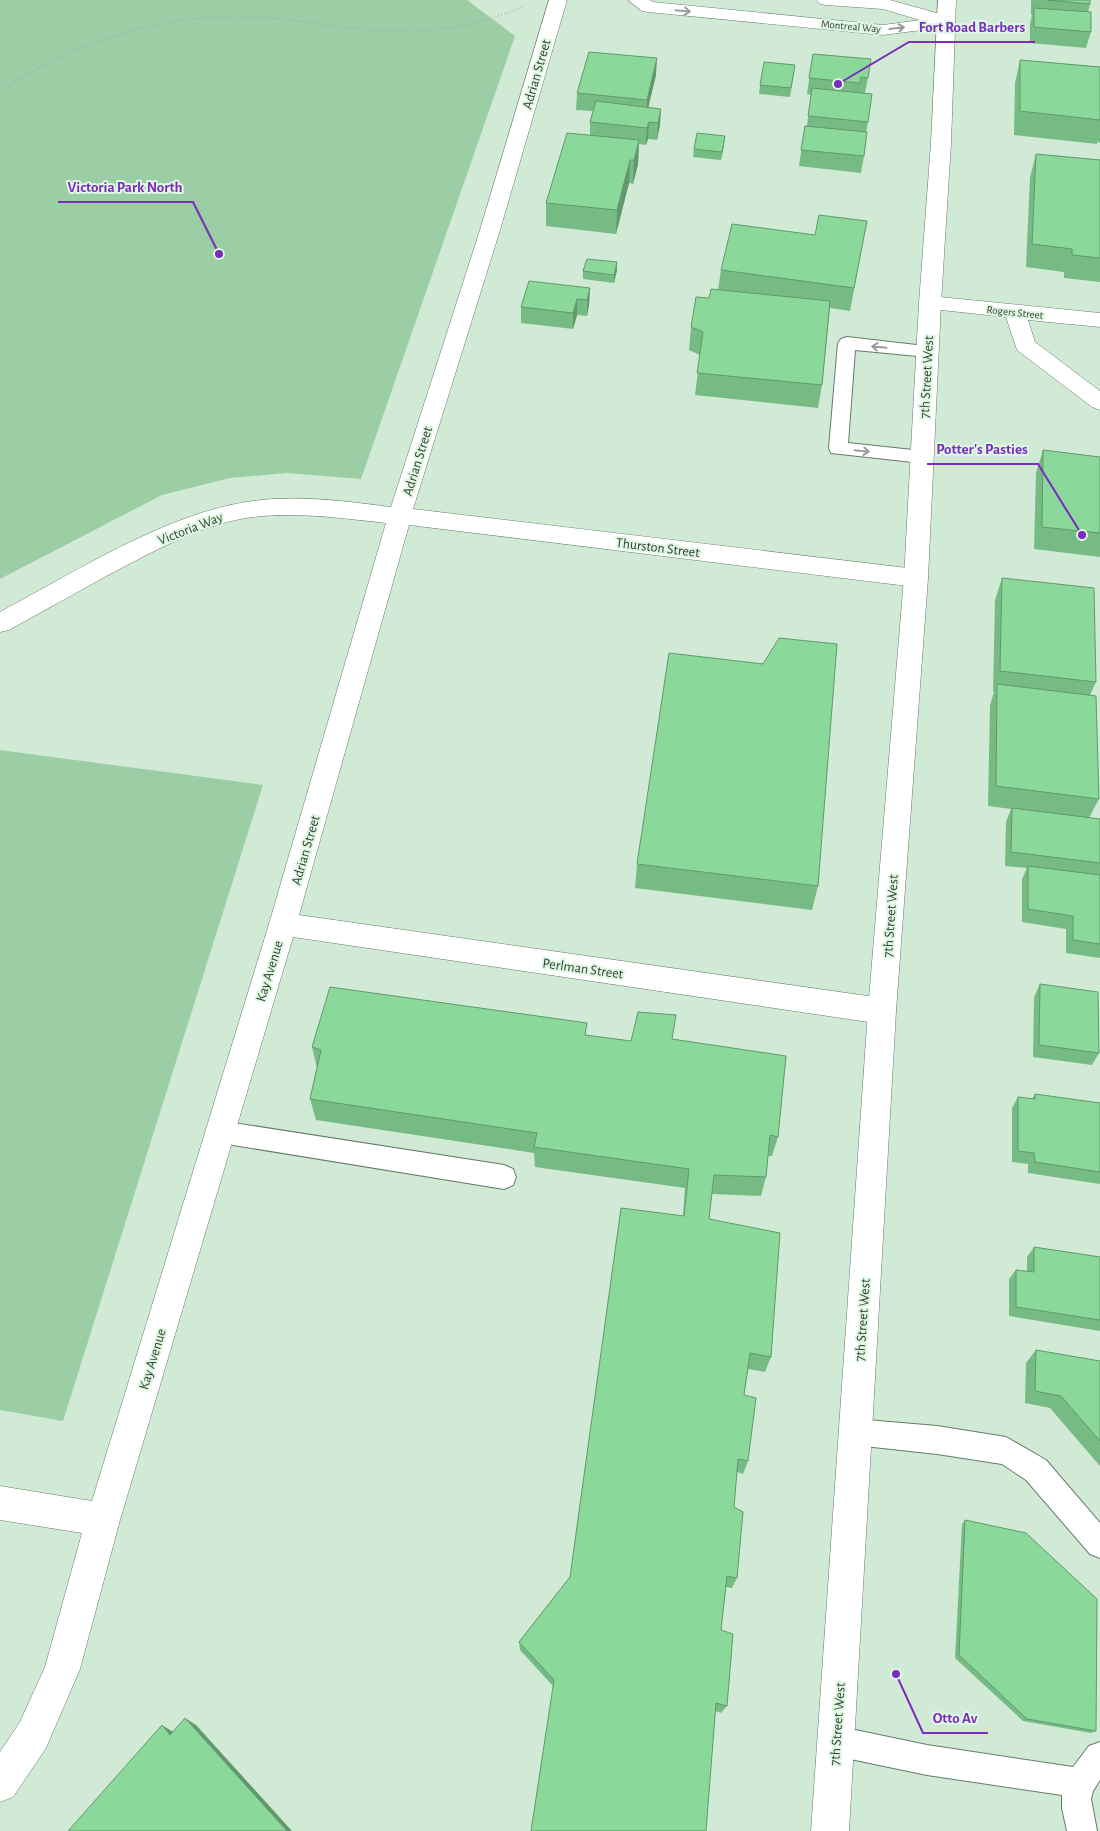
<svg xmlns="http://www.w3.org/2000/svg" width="1100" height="1831" viewBox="0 0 1100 1831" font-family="'Alegreya Sans',sans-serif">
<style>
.green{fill:#9ccea5}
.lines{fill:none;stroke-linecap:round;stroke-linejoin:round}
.service-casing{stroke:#657c69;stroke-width:2}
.minor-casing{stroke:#657c69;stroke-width:1}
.secondary-casing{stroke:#657c69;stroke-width:1}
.path{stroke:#96aa99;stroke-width:2.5;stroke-dasharray:0.5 2.5;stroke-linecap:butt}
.service{fill:#fff;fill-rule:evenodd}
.minor{fill:#fff;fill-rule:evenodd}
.secondary{fill:#fff;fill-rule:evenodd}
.wall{fill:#77bb84}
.shaded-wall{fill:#61986c}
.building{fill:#8ad99a;stroke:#61986c}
.oneway{stroke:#9a9e9a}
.labels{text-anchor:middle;stroke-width:4;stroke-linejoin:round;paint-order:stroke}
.far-street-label{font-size:11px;fill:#343e35;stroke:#def8e2}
.street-label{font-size:14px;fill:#343e35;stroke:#def8e2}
.leader{fill:none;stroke:#7b2cbf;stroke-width:2}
.callout-dot{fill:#7b2cbf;stroke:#def8e2;stroke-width:2}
.callout-label{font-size:15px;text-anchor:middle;font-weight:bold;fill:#7b2cbf;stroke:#def8e2;stroke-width:4;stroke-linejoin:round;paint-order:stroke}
</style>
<rect width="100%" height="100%" fill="#d1ead5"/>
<g class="green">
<path d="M0,0H467L515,36L361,479L287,473L230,478L162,495L0,579Z"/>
<path d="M0,750L263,785L63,1421L0,1410Z"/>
</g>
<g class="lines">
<defs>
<g id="service">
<path d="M847,337L934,347L937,351L934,355L928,357L855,350L848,443L922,451L929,452L931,457L929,462L922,463L831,453L829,448L838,343L841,339Z"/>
<path d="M221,1121L504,1165L513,1169L516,1177L513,1185L504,1189L221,1143L212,1140L209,1132L212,1124Z"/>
<path d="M855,1419L937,1426L1006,1437L1046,1460L1100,1523V1558L1090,1554L1026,1480L1002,1464L937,1454L855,1445L845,1442L842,1432L845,1422Z"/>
<path d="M836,1726L927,1745L1073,1767L1089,1746L1100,1742V1780L1093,1791L1091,1799L1097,1831H1067L1062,1808V1795L927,1775L836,1756L826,1751L821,1741L826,1731Z"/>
</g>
<g id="minor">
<path d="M549,0H567L500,230L413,509L916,569L924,572L928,578L924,584L916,587L409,525L299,915L882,998L892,1002L896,1011L892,1020L882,1024L293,937L120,1520L80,1669L46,1748L13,1797L0,1802V1752L20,1722L45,1667L82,1533L0,1520V1486L92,1501L269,924L386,523C340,518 292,511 246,518C204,525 166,545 129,564C89,585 49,608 9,630L0,632V612C73,573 164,515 246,502C294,494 343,501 391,507L480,230Z"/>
<path d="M628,0H649L653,2L883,25L920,20L883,9L826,5L820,4L817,0H890L940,14L942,17L951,18L954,22L951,26L945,27L883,35L648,12L642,11Z"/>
<path d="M930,296L1100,313V327L1028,320L1035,342L1100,391V410L1092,407L1017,350L1006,317L923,308L919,303L923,298Z"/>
</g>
<path id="secondary" d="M938,0H956L951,143L941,303L928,578L896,1011L849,1831H811L868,1011L904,578L919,303L931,143Z"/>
</defs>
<use href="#service" class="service-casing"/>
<use href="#minor" class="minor-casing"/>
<use href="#secondary" class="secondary-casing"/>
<path class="path" d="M0,91C76,41 162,13 254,17C298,19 341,29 385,31C433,34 478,25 522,7"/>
<use href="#service" class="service"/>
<use href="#minor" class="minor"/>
<use href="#secondary" class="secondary"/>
</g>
<g class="wall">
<path d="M1031,0H1090V4L1088,12L1091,32L1086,48L1030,43V24L1032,15H1031Z"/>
<path d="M813,54L868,78L865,93L868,122L866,132L864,156L861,173L799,166L805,126H807L811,95L807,94Z"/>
<path d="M1020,60L1100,67V143L1097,142V144L1014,135L1015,83Z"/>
<path d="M794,73L790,97L759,94L760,85Z"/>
<path d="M656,75L648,107L660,125L657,140L648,139L646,145L639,144L638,164L633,184L629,183L616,234L546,226V203L590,135V122L593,111L576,110L577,93Z"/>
<path d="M724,145L721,160L693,157L694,149Z"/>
<path d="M1036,154L1100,160V282L1064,278V272L1026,267L1030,177Z"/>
<path d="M867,221L850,311L830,308L822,385L818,408L695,395L700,355L689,350L691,327L709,298L718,290L721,270L815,235Z"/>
<path d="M617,270L614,283L583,279V271Z"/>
<path d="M590,288L589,305L587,316L577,315L573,329L521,323V307Z"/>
<path d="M1043,450L1100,457V557L1034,549L1036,473Z"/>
<path d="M1002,578L1096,682L1090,695L1099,799L1089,818L1100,819V958L1066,953V929L1022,922V879L1027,868L1005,866L1006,822L1011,809L988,806L990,705L994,692H993L995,600Z"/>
<path d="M637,864L818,886L812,910L635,888Z"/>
<path d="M1040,984L1099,1053L1092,1065L1033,1057L1034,997Z"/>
<path d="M673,1039L778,1137L772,1156H768L766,1177L761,1196L712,1194L709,1219L771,1357L765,1372L748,1369L744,1395L748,1461L743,1474L737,1472L734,1507L737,1578L732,1588L726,1587L721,1630L727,1706L721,1713L715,1711L553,1686L520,1650L519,1642L570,1577L683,1216L685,1188L535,1167L534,1153L316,1120L310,1099L317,1068L312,1047L631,1041Z"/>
<path d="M1035,1094L1100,1103V1184L1028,1173V1164L1012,1162V1108L1018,1097L1032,1099Z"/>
<path d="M1034,1247L1100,1257V1331L1009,1316V1279L1016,1270L1027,1271V1257Z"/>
<path d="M1036,1350L1100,1361V1466L1050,1408L1025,1403L1026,1363Z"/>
<path d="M965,1520L1096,1731L1091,1733L1023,1721L955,1658L962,1524Z"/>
</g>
<g class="shaded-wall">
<path d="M657,58L656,75L646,117L647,100Z"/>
<path d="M661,109L660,125L657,140L658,123Z"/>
<path d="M649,122L648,139L646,145L647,128Z"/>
<path d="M725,136L724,145L721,160L722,152Z"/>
<path d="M639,140L638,164L633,184L634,160Z"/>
<path d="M630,160L629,183L616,234L617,210Z"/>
<path d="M617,262V270L614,283V275Z"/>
<path d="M590,288L589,305L587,316V300Z"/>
<path d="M577,299V315L573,329V313Z"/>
<path d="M185,1718L196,1725L292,1831H287Z"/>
<path d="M162,1725L173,1732L170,1735Z"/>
</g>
<g class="building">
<path d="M1048,0H1090V4Z"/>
<path d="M1034,8L1091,12V32L1034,27Z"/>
<path d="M589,52L657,58L647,100L577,93Z"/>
<path d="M813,54L871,59L868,78L861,77L860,83L809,78Z"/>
<path d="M1020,60L1100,67V120L1020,111Z"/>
<path d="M764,62L795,65L791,88L760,85Z"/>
<path d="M812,88L872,94L868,122L808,116Z"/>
<path d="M596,101L661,109L658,123L649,122L647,128L590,122Z"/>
<path d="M805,126L867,132L864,156L801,150Z"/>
<path d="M567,133L639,140L634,160H630L617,210L546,203Z"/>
<path d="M697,133L725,136L722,152L694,149Z"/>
<path d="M1036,154L1100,160V258L1072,255V249L1032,244Z"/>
<path d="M819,215L867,221L854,288L721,270L732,224L815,235Z"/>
<path d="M587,259L617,262L614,275L583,271Z"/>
<path d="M529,281L590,288L587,300L577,299L573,313L521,307Z"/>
<path d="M711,289L830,301L822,385L697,373L703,332L691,327L696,297L709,298Z"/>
<path d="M1043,450L1100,457V533L1042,527Z"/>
<path d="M1002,578L1094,588L1096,682L1000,671Z"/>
<path d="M779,638L837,644L818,886L637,864L669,653L763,664Z"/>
<path d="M997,684L1096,696L1099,799L996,786Z"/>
<path d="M1012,808L1100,819V863L1011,852Z"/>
<path d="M1028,866L1100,875V944L1073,940V916L1028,909Z"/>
<path d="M1040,984L1098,992L1099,1053L1039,1045Z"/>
<path d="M330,987L587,1023L585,1035L631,1041L638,1012L676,1015L672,1039L786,1056L778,1137L770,1135L766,1177L714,1175L709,1219L780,1233L771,1357L750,1353L744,1395L756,1398L748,1461L738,1459L734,1507L743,1512L737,1578L727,1576L721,1630L733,1634L727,1706L716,1703L706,1831H531L554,1680L519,1642L570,1577L621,1208L684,1216L689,1169L534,1147L537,1133L310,1099L321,1050L312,1047Z"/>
<path d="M1035,1094L1100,1103V1172L1035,1162L1034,1153L1018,1151V1097L1035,1099Z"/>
<path d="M1034,1247L1100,1257V1320L1016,1307V1270L1034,1272Z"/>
<path d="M1036,1350L1100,1361V1441L1061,1396L1035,1391Z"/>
<path d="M965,1520L1026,1533L1097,1599L1096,1731L1027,1719L959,1655Z"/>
<path d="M185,1718L287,1831H68L162,1725L170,1735Z"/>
</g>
<defs><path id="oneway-shaft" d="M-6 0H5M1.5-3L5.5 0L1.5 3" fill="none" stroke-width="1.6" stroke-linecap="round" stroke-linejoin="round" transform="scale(1.25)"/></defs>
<g class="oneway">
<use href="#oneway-shaft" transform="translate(683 11) rotate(5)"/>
<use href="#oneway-shaft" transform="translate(897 28) rotate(-7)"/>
<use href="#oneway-shaft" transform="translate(879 347) rotate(-174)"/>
<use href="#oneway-shaft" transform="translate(862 451) rotate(6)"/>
</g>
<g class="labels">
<g class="far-street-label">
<text transform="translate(851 26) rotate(5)" y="4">Montreal Way</text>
<text transform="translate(1015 312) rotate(6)" y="4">Rogers Street</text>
</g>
<g class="street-label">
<text transform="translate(536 74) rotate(-74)" y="5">Adrian Street</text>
<text transform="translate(926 377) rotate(-87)" y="5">7th Street West</text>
<text transform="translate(417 461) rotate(-73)" y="5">Adrian Street</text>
<text transform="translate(190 528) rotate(-21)" y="5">Victoria Way</text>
<text transform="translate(658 547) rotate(7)" y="5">Thurston Street</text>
<text transform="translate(305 850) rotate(-74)" y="5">Adrian Street</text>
<text transform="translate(890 916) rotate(-86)" y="5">7th Street West</text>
<text transform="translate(583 968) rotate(8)" y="5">Perlman Street</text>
<text transform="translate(269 971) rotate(-73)" y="5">Kay Avenue</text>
<text transform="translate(862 1320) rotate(-86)" y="5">7th Street West</text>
<text transform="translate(152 1359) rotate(-73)" y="5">Kay Avenue</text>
<text transform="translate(837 1724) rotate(-86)" y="5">7th Street West</text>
</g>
</g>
<path class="leader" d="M838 84L909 42H1035M219 254L193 202H58M1082 535L1038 464H927M896 1674L923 1733H988"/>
<g class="callout-dot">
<circle cx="838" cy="84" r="5"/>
<circle cx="219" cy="254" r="5"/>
<circle cx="1082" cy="535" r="5"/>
<circle cx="896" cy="1674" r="5"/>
</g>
<g class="callout-label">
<text x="972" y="32">Fort Road Barbers</text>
<text x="125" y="192">Victoria Park North</text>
<text x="982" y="454">Potter's Pasties</text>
<text x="955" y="1723">Otto Av</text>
</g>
</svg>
